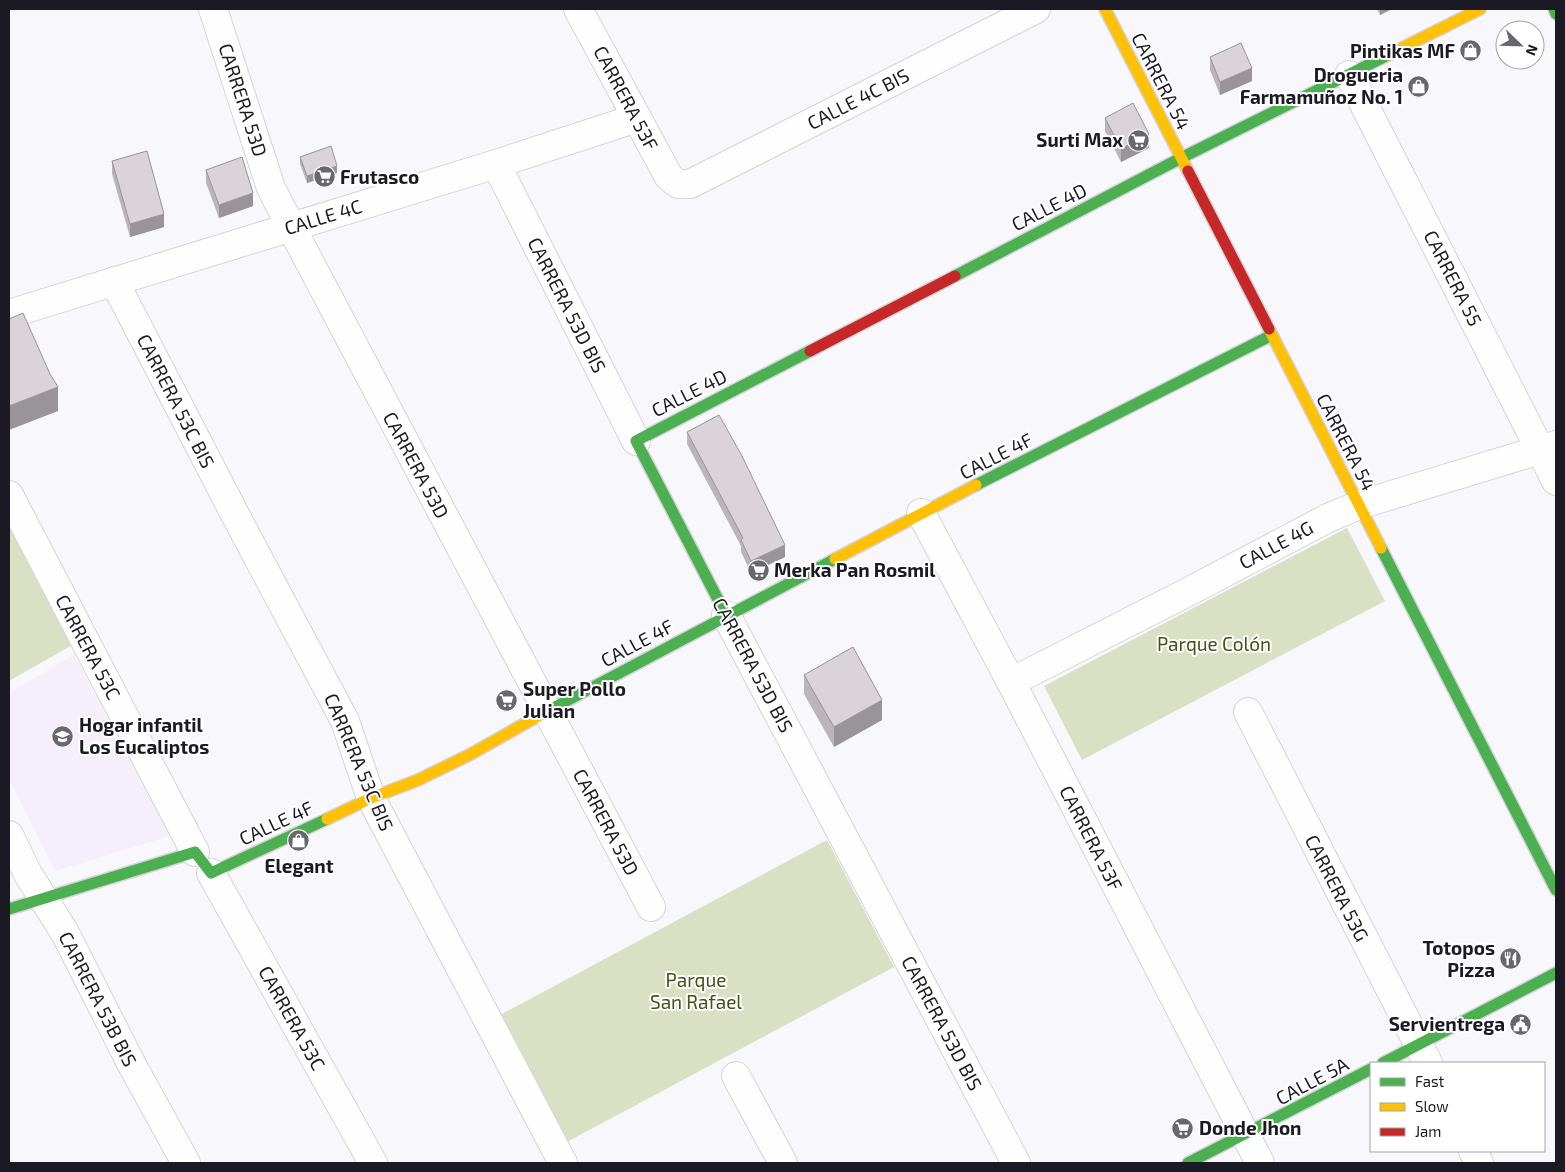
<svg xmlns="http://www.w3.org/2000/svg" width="1565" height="1172" viewBox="0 0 1565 1172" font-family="'Exo 2',sans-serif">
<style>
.education{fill:#f5effc}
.green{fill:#d9e0c3}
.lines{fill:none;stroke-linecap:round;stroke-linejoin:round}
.street-casing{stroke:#d5d3da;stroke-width:30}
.fast-casing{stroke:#d5d3da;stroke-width:14}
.slow-casing{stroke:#d5d3da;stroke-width:14}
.jam-casing{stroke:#d5d3da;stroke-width:14}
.street{stroke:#fefefe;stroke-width:28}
.fast{stroke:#4caf50;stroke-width:11}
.slow{stroke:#ffc107;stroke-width:11}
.jam{stroke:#c62828;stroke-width:11}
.wall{fill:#bbb5ba}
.shaded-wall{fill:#999497}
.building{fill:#dad3d8;stroke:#999497}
.labels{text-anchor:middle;stroke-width:4;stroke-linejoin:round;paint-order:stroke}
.poi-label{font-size:19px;font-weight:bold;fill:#1b1923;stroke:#fff;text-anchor:end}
.street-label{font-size:19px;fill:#1b1923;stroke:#fff}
.park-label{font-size:19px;fill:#465112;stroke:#fff}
</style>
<rect width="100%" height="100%" fill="#f8f7fb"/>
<path class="education" d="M74,655L170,836L55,871L9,779V693Z"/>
<g class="green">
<path d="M9,517L74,644L9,681Z"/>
<path d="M1347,528L1385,601L1082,760L1044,686Z"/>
<path d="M827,840L894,967L565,1143L498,1016Z"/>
</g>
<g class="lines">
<defs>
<g id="street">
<path d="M213,9L271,188L291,227L651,907"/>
<path d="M578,9L669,177L678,184H690L1036,9"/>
<path d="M1349,75L1556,481"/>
<path d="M496,164L636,441"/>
<path d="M114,281L239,522L345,721L371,798L563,1163"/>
<path d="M9,314L496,164L637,118"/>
<path d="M9,495L195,852"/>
<path d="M921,513L1011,682L1260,1163"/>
<path d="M726,615L1016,1163"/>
<path d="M1011,682L1186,593L1328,518L1359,505L1556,445"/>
<path d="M1248,712L1428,1063"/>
<path d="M9,835L28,874L65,933L132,1065L186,1163"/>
<path d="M211,873L373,1163"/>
<path d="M736,1076L783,1163"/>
<path d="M1473,1151L1479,1163"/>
</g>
<g id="fast">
<path d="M1554,9L1556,14"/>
<path d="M955,276L1181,158L1388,55"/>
<path d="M976,485L1272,335"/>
<path d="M1381,548L1556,890"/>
<path d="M726,615L636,441L810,351"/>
<path d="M540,715L835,559"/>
<path d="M9,909L195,852L211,873L327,819"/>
<path d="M1383,1063L1556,973"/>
<path d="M1188,1163L1371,1069"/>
</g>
<g id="slow">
<path d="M1105,9L1188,171"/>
<path d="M1388,55L1480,9"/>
<path d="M1269,329L1381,548"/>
<path d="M835,559L976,485"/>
<path d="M327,819L371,798L418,780L471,754L540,715"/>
</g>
<g id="jam">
<path d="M1188,171L1269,329"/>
<path d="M810,351L955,276"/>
</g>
</defs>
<use href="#street" class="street-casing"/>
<use href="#fast" class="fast-casing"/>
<use href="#slow" class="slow-casing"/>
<use href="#jam" class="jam-casing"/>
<use href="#street" class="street"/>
<use href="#fast" class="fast"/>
<use href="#slow" class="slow"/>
<use href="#jam" class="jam"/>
</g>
<g class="wall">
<path d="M1377,9H1392L1380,15Z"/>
<path d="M1210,57L1252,81L1220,95L1210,70Z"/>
<path d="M1105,118L1149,148L1121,162L1105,131Z"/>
<path d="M300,157L337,173L307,183L300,164Z"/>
<path d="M112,161L164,227L130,237L112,174Z"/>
<path d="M206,170L253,206L219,218L206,183Z"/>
<path d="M687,432L785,557L751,573L741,552V546L687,444Z"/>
<path d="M804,675L882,720L834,747L804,694Z"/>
</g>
<g class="shaded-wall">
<path d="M1380,9H1392L1380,15Z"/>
<path d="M1252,68V81L1220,95V82Z"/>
<path d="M1149,134V148L1121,162V149Z"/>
<path d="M337,166V173L307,183V176Z"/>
<path d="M253,193V206L219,218V205Z"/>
<path d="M164,214V227L130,237V224Z"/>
<path d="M58,387V411L9,430V406Z"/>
<path d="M785,545V557L751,573V561Z"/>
<path d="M882,700V720L834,747V727Z"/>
</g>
<g class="building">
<path d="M1241,43L1252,68L1220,82L1210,57Z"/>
<path d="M1133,103L1149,134L1121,149L1105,118Z"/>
<path d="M331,146L337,166L307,176L300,157Z"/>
<path d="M147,151L164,214L130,224L112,161Z"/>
<path d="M242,157L253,193L219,205L206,170Z"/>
<path d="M23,313L50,374L58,387L9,406V319Z"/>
<path d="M719,415L742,456L785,545L751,561L741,540L743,538L687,432Z"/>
<path d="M853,647L882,700L834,727L804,675Z"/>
</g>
<defs>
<symbol id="shop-disc" viewBox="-11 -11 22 22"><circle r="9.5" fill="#68676f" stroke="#fff"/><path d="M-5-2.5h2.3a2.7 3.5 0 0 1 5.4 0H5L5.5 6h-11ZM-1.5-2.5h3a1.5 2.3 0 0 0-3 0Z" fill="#fff"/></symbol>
<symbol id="supermarket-disc" viewBox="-11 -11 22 22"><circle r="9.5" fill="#68676f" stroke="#fff"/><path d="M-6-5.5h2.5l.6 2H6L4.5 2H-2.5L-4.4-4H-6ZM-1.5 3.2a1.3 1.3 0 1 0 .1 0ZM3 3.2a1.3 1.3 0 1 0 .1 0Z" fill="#fff"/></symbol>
<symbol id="school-disc" viewBox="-11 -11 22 22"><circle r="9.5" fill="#68676f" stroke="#fff"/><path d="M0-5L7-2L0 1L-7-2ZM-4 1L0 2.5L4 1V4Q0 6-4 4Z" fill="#fff"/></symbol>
<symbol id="restaurant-disc" viewBox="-11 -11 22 22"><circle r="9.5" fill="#68676f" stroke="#fff"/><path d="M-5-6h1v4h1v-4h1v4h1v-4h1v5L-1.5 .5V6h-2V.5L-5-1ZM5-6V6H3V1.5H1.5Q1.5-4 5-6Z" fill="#fff"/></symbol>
<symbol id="civic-disc" viewBox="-11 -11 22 22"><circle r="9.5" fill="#68676f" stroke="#fff"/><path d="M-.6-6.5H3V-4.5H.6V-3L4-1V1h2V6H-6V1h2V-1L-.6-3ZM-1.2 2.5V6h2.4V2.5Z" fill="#fff"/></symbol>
</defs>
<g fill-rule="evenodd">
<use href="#shop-disc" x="1458" y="38" width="25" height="25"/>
<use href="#shop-disc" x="1406" y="74" width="25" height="25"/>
<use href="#supermarket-disc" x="1126" y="128" width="25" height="25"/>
<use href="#supermarket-disc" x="312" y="164" width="25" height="25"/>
<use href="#supermarket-disc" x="746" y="558" width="25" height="25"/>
<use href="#supermarket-disc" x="494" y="688" width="25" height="25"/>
<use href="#school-disc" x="50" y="724" width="25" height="25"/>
<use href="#shop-disc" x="286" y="828" width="25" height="25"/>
<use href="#restaurant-disc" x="1498" y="946" width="25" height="25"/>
<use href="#civic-disc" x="1508" y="1012" width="25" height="25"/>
<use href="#supermarket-disc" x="1170" y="1116" width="25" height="25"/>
</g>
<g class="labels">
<g class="poi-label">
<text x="1455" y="58">Pintikas MF</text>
<text x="1403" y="82">Drogueria<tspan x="1403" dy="22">Farmamuñoz No. 1</tspan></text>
<text x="1123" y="147">Surti Max</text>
<text x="340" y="184" text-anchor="start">Frutasco</text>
<text x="774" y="577" text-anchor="start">Merka Pan Rosmil</text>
<text x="523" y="696" text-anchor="start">Super Pollo<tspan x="523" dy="22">Julian</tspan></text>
<text x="79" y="732" text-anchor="start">Hogar infantil<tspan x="79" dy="22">Los Eucaliptos</tspan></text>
<text x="299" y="873" text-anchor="middle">Elegant</text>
<text x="1495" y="955">Totopos<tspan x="1495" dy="22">Pizza</tspan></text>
<text x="1505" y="1031">Servientrega</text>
<text x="1199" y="1135" text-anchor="start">Donde Jhon</text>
</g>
<g class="street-label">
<text transform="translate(1161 81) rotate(63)" y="7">CARRERA 54</text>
<text transform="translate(626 98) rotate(62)" y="7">CARRERA 53F</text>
<text transform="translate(858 99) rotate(-27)" y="7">CALLE 4C BIS</text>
<text transform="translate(243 100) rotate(72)" y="7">CARRERA 53D</text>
<text transform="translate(1049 207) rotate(-27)" y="7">CALLE 4D</text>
<text transform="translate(323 217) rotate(-17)" y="7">CALLE 4C</text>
<text transform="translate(1453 278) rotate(63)" y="7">CARRERA 55</text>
<text transform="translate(567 305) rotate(63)" y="7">CARRERA 53D BIS</text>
<text transform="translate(689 393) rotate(-27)" y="7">CALLE 4D</text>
<text transform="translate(176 401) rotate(63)" y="7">CARRERA 53C BIS</text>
<text transform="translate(1346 442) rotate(63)" y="7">CARRERA 54</text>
<text transform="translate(996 456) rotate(-27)" y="7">CALLE 4F</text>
<text transform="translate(416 465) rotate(62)" y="7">CARRERA 53D</text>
<text transform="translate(1276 545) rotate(-28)" y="7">CALLE 4G</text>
<text transform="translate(637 643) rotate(-28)" y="7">CALLE 4F</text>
<text transform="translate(88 647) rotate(62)" y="7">CARRERA 53C</text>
<text transform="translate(753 665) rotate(62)" y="7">CARRERA 53D BIS</text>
<text transform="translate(359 762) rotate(67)" y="7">CARRERA 53C BIS</text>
<text transform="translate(606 822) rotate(62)" y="7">CARRERA 53D</text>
<text transform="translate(276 823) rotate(-25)" y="7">CALLE 4F</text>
<text transform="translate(1091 838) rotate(63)" y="7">CARRERA 53F</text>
<text transform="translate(1337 888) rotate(63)" y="7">CARRERA 53G</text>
<text transform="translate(98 999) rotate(63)" y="7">CARRERA 53B BIS</text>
<text transform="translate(292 1018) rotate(61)" y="7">CARRERA 53C</text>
<text transform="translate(942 1023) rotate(62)" y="7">CARRERA 53D BIS</text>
<text transform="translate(1312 1081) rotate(-28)" y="7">CALLE 5A</text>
</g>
<g class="park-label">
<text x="1214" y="651">Parque Colón</text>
<text x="696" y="987">Parque<tspan x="696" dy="22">San Rafael</tspan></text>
</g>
</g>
<rect width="1565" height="1172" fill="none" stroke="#1b1923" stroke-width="20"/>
<rect x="1370" y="1062" width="175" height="90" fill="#ffffff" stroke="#a4a3a7"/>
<rect x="1380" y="1078" width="25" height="8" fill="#4caf50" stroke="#a4a3a7"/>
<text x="1415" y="1087" font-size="15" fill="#1b1923">Fast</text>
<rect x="1380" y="1103" width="25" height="8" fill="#ffc107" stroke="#a4a3a7"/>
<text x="1415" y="1112" font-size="15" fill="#1b1923">Slow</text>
<rect x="1380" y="1128" width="25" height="8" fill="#c62828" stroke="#a4a3a7"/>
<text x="1415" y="1137" font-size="15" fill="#1b1923">Jam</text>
<g transform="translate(1520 45) rotate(113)"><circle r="24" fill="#ffffff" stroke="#a4a3a7"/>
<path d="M0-4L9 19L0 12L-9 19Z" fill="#68676f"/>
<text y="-8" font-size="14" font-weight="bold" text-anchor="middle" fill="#1b1923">N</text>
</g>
</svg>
